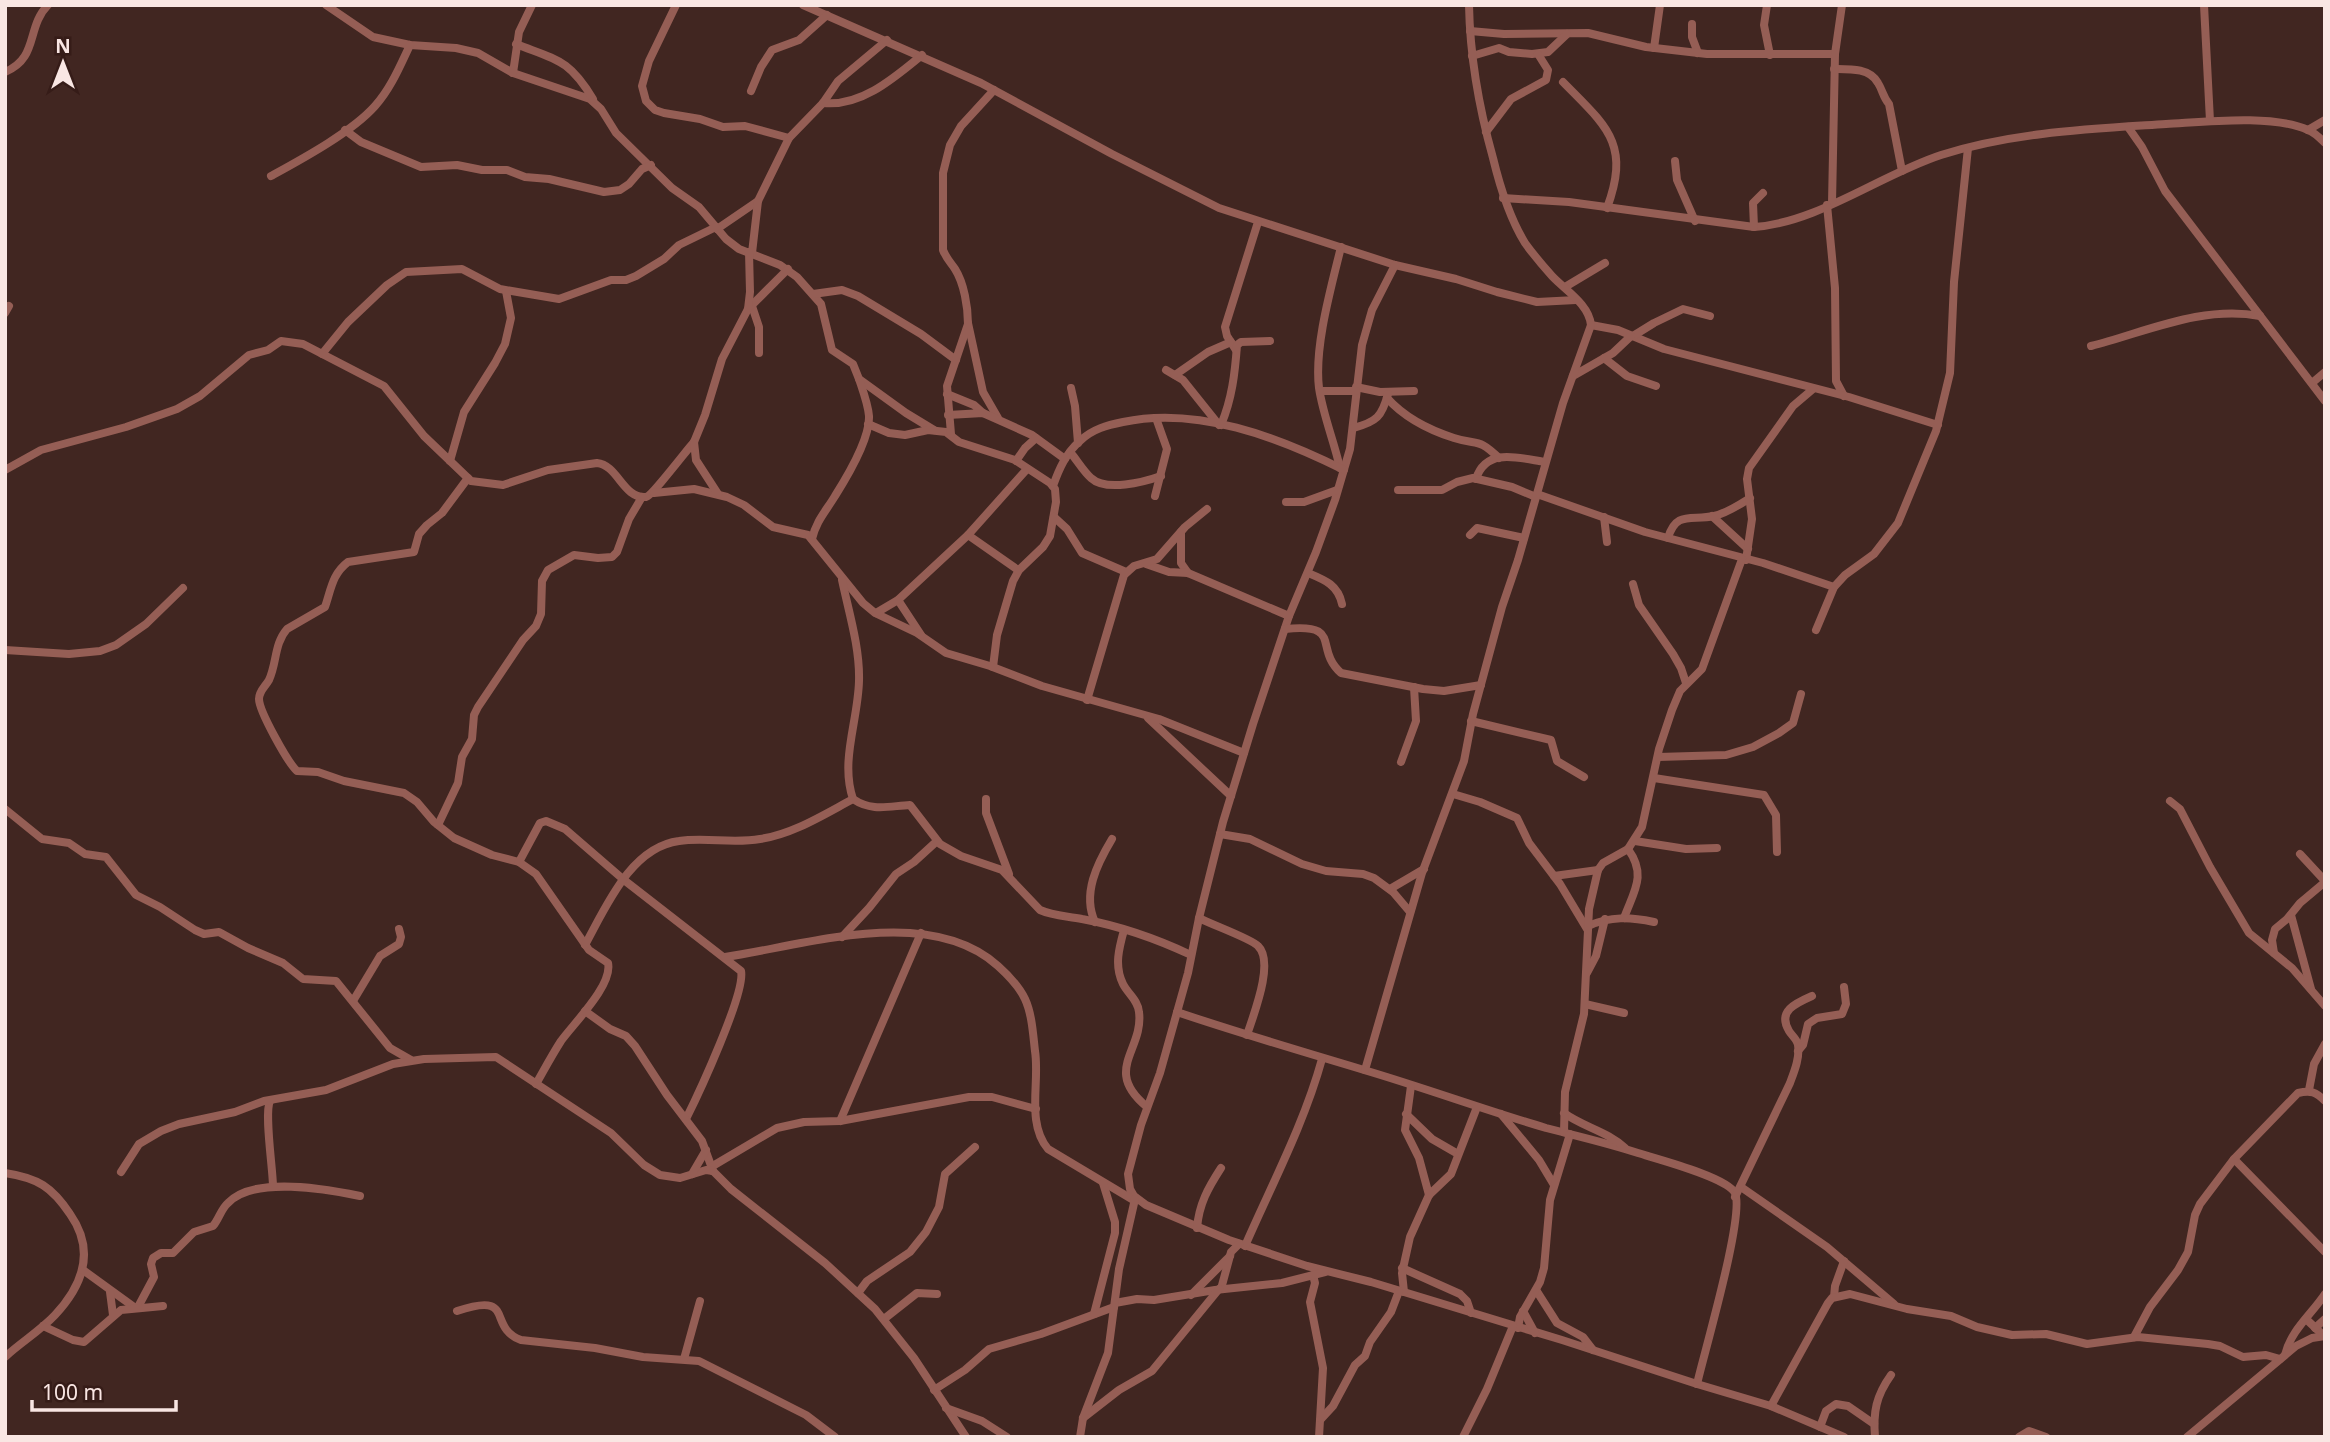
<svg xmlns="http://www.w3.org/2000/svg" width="2330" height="1442" viewBox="0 0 2330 1442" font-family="'Noto Sans',sans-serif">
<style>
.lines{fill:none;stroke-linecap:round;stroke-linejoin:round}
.street{stroke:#955e55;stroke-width:8}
</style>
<rect width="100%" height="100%" fill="#412621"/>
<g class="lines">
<g class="street">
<path d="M326,5L373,37L410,45L456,48L478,53L513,73L590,99L601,109L616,133L672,188L699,207L726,239L739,249L780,265L797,277L821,304L832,350L853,364L859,379L906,413L934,430"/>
<path d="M676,5L649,61L642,86L646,101L655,110L664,113L700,119L723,127L745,126L789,138"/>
<path d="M803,5L981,83L1112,154L1219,208L1395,265L1456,279L1497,292L1537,302L1576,300"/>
<path d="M1767,5L1764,25L1770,55"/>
<path d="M2204,5L2210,121"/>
<path d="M1692,24V37L1698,53"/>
<path d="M1470,31L1504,34L1588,33L1646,47L1707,54H1835"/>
<path d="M516,44C557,60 569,59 593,99"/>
<path d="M1654,48L1660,5"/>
<path d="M1472,56L1499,48L1509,52L1532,54L1548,52L1567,34"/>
<path d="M1834,69C1850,69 1870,68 1878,83C1883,91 1883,97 1889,104L1902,171"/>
<path d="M5,72C39,58 26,27 48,5"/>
<path d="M513,73L519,32L532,5"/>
<path d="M1563,82C1606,126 1631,143 1607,208"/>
<path d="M751,91L761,67L772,50L799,40L827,15"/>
<path d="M823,103C861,107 894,78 922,55"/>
<path d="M2128,127L2142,147L2165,191L2325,401"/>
<path d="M345,130L361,142L421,167L457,165L482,170H507L525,177L549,179L604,192L620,190L629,184L642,169L651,165"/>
<path d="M2308,130L2325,120"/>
<path d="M1486,132L1511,99L1546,80L1548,70L1538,54"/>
<path d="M1675,161L1677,180L1695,221"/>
<path d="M271,176C302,159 352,132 375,106C391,88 400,66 410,45"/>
<path d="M1503,198L1569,202L1754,227C1817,223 1880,175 1941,155C2014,132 2090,129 2166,124C2204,122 2273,114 2308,130C2314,132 2320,138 2325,143"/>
<path d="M1832,203L1835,54L1842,5"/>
<path d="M1827,205L1835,288L1836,381L1844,396"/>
<path d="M1754,227L1753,203L1763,193"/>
<path d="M717,229L758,201"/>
<path d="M752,253L758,201L789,138L823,103L838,81L887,40"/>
<path d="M1395,265L1372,310L1362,345L1350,449L1335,500L1316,552L1289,616L1253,724L1223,822L1199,918L1188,973L1160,1073L1141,1125L1128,1174L1130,1189L1134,1196L1146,1205L1229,1240L1307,1266L1371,1282L1562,1340L1697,1384L1771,1406L1844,1437"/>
<path d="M1565,287L1605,263"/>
<path d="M813,294L842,290L858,296L921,334L956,360"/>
<path d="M752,306L759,327V353"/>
<path d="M748,309L788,269"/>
<path d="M5,313L9,306"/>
<path d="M968,323L983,392L998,418"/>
<path d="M1591,325L1618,330L1664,349L1849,397L1938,425"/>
<path d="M1633,336L1654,323L1683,309L1710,316"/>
<path d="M2091,346C2146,332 2202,305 2260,316"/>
<path d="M1236,350L1227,336L1225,327L1258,222"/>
<path d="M322,354L348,322L387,285L406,272L462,269L500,289L559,299L611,280H626L636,276L664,259L679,245L716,227"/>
<path d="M1604,358L1627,376L1656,386"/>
<path d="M1166,370L1183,380L1219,425"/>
<path d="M1175,375L1208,352L1231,342"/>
<path d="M1573,376L1613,353L1631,336"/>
<path d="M2312,383L2325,372"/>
<path d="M1356,387L1380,392L1414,391"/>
<path d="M1071,388L1075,406L1078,443"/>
<path d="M1320,391H1356"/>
<path d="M947,394L974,405L983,413"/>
<path d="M1387,398C1404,417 1429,430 1454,438C1479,446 1477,437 1499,458"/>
<path d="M948,415L983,413L1032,435L1065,459"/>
<path d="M868,424L889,433L905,435L928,430L946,432L959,442L1015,460L1050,483L1055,489L1056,502L1050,536L1043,547L1019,570L1013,581L997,635L993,667"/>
<path d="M1221,425C1232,399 1235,373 1237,345L1241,342L1270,341"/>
<path d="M1353,428C1377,422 1382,416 1388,394"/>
<path d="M951,434L947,386L968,324C968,307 964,283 955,269C951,263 946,258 943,250V173L950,145L961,126L994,90"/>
<path d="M1070,452C1077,460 1083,471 1091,478C1106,492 1144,482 1161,476"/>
<path d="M450,461L464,412L495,363L505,344L511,318L506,291"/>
<path d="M1016,461L1025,448L1036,438"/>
<path d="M1340,468C1334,441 1323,415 1319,388C1314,347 1331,288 1341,247"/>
<path d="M5,470L41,450L126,427L177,409L200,396L249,355L268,350L281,341L303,344L384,386L424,436L471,481L503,485L548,470L597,463C618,465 623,499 646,497C652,496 686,451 694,442"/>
<path d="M468,478L442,513L427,525L419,534L414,552L348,562C332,574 331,590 325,607L287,629C274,644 277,663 269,680C265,687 259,691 259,699C259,711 288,763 297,771L318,772L344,781L404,793L417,802L434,822L454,838L492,855L519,862L536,874L589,950L608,963C613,985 574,1023 561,1041C552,1055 544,1070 536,1084"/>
<path d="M1476,479C1486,447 1519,458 1545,462"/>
<path d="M1053,486C1059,469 1066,453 1080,441C1092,429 1108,425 1123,422C1197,406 1278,437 1344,470"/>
<path d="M1398,490H1442L1457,482L1473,478L1512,487L1536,497"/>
<path d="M654,493L694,489L727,497L744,505L773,527L808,535L863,603L875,613L917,633L946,653L990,666L1042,686L1159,719L1244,753"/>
<path d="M718,494L696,460L694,442L705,415L722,359L748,309L750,292L749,252"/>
<path d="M1537,494L1645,532L1763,563L1834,587"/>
<path d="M1155,496L1167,449L1156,418"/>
<path d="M1286,502H1304L1337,490"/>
<path d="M1712,516L1748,549"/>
<path d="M1054,517L1067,529L1082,553L1126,572"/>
<path d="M1604,517L1607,542"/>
<path d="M1181,532V563L1188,573"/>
<path d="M968,535L1018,570"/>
<path d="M1470,535L1477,528L1482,529L1524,538"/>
<path d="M1668,538C1676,510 1692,521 1714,516C1727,513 1739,505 1750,498"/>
<path d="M812,539C816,521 826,511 835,496C847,477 870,438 869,416C868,404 863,391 859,379"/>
<path d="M1746,560L1752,519L1747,479L1749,468L1793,406L1813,389"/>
<path d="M1146,564L1169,572L1188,573L1289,616"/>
<path d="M1308,573C1325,580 1338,585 1342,604"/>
<path d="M842,580C849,613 860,648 859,681C858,721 840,761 853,799C872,812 889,806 910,805L940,844L961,856L1002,870L1040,910C1053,916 1068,916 1082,919C1120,926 1157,939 1191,955"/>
<path d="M1633,584L1639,605L1673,654L1681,668L1686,683"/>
<path d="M898,600L921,635"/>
<path d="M876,613L898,600L968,535L1027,469"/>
<path d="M1285,629C1344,623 1313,648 1341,673L1423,689L1444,691L1481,685"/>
<path d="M1816,630L1834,587L1845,575L1874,554L1898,523L1936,431L1950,373L1954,282L1968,148"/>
<path d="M5,650L69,654L100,651L116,645L146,624L183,588"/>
<path d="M1087,700L1124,575L1134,566L1157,559L1185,527L1207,509"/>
<path d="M1148,718L1231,796"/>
<path d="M1471,721L1551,740L1557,761L1584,777"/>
<path d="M1658,757L1726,755L1753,747L1779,733L1793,723L1801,694"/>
<path d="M1401,762L1416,721L1414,687"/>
<path d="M1654,778L1764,795L1776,815L1777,852"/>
<path d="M1453,794L1480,802L1517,818L1529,843L1560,884L1587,929"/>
<path d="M986,799V813L1009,874"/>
<path d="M2170,801L2180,809L2210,867L2249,933L2292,968L2325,1006"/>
<path d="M5,809L42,839L69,843L85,854L106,857L136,895L160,907L195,930L204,934L219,932L248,948L283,963L303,979L336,981L390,1048L411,1060"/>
<path d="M438,825L458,783L462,757L472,739L474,715L478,707L523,640L536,626L541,614L542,581L548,570L574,555L598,558L612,557L617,552L629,519L642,497"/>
<path d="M1220,834L1250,839L1302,864L1326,871L1363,874L1374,878L1393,892L1410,912"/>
<path d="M1635,841L1686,849L1717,848"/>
<path d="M2300,854L2325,881"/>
<path d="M519,862L540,823L546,821L565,829L624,880L741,971C746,992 698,1095 686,1119"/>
<path d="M1554,876L1598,870"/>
<path d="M1390,889L1424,869"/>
<path d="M2291,915L2311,989"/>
<path d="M1199,918C1210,924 1252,939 1258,946C1275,962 1253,1016 1247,1035"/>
<path d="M1624,918C1634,891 1647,875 1628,849"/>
<path d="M1095,922C1082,894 1097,864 1112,839"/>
<path d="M1588,926C1611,916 1630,917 1654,922"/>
<path d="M1124,930C1119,948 1114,966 1123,984C1128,994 1138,1000 1139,1012C1144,1050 1102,1070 1147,1107"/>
<path d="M842,937L869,908L896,874L914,862L937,841"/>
<path d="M585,945C606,907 631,847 679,841C706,837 733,844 760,839C793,834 823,815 853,799"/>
<path d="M2274,953L2272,940L2275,929L2287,919L2300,903L2325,882"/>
<path d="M725,957C807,945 929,904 998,966C1008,975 1019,986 1025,999C1032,1014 1033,1034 1035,1051C1040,1082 1026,1123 1048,1149L1135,1201"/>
<path d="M1587,973L1596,956L1605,919"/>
<path d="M353,1001L380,956L399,944L401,937L399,929"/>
<path d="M1585,1004L1624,1013"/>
<path d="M585,1011L610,1029L626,1036L635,1046L667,1095L702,1141L713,1171"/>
<path d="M1177,1012C1239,1033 1301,1051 1364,1070C1425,1088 1485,1110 1546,1128C1577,1136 1608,1143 1638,1153C1657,1159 1727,1177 1735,1193C1745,1215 1704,1353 1697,1384"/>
<path d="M1798,1051L1803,1045L1808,1024L1817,1018L1842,1014L1846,1004L1844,987"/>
<path d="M1365,1070L1422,873L1464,761L1473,714L1502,607L1518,560L1563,403L1591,325C1589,304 1565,290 1552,276C1543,266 1533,254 1525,243C1509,217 1500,187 1493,158C1479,108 1470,58 1469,5"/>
<path d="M1411,1086L1405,1130L1419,1158L1429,1195"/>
<path d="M2309,1090L2314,1064L2325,1044"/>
<path d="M270,1101C264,1113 273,1169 273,1187"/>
<path d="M1564,1113C1583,1127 1607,1131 1625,1148"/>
<path d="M1406,1114L1432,1139L1458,1154"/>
<path d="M1501,1114L1539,1160L1554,1185"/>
<path d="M840,1121L921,933"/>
<path d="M1564,1132L1565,1092L1584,1014L1589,909L1598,870L1603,863L1628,849L1642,827L1659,749L1672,710L1680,691L1702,669L1742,559"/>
<path d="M2234,1159L2325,1252"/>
<path d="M711,1167L777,1128L804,1122L840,1121L969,1097H992L1036,1109"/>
<path d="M121,1172L139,1144L161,1131L179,1124L235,1112L264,1101L326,1090L393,1064L424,1059L496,1057L611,1133L644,1165L660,1175L680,1178L706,1170L713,1171L731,1189L825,1263L875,1309L914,1358L966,1437"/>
<path d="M5,1173C38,1178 52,1187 70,1214C96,1251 83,1285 55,1315C40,1331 21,1342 5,1357"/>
<path d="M692,1174L706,1150"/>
<path d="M1741,1187L1827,1247L1894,1304"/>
<path d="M1735,1197L1790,1083C1794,1072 1800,1058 1798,1045C1797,1039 1792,1036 1789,1031C1777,1011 1796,1003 1812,996"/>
<path d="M1197,1228C1199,1204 1208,1188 1221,1168"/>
<path d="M1245,1246C1272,1184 1304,1124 1322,1059"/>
<path d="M1402,1268L1460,1294L1467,1301L1471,1313"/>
<path d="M83,1270L134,1307"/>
<path d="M1313,1275L1315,1283L1310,1302L1323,1368L1319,1437"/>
<path d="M1221,1289L1231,1252L1239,1244"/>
<path d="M1536,1290L1557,1323L1583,1337L1593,1350"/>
<path d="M110,1292L113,1315"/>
<path d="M1404,1292L1402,1273L1410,1237L1429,1195L1451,1174L1477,1107"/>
<path d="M858,1293L867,1281L910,1252L926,1232L939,1207L945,1174L975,1147"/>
<path d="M1191,1295L1230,1256"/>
<path d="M1834,1297L1835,1286L1844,1261"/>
<path d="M1115,1303L1137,1299L1154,1300L1215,1290L1282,1283L1325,1272"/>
<path d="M138,1307L154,1277L151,1264L153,1258L161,1253H173L194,1232L213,1226C219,1219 221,1209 228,1203C253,1176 327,1189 360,1196"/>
<path d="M457,1311C517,1291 486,1327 521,1340L595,1348L643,1357L699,1361L806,1415L835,1437"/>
<path d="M1523,1311L1535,1333"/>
<path d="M1094,1314L1115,1233V1222L1103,1183"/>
<path d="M884,1319L917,1293L937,1294"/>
<path d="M2306,1319L2324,1336"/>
<path d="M43,1326L73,1340L84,1342L121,1310L163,1306"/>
<path d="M1518,1328L1520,1317L1540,1282L1544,1268L1550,1200L1570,1134"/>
<path d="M2315,1328L2325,1319"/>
<path d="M2134,1337L2150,1307L2178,1270L2188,1252L2195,1215L2200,1204L2234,1159L2298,1093C2311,1090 2316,1092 2325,1101"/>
<path d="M2285,1355C2291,1330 2311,1315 2325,1294"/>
<path d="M684,1359L700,1301"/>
<path d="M934,1390L965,1370L989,1349L1041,1334L1114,1307"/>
<path d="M1771,1406L1828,1303L1832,1298L1850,1294L1907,1309L1951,1316L1977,1327L2012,1335L2046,1334L2087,1344L2138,1337L2208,1344L2220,1346L2243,1357L2266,1355L2280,1359"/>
<path d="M946,1408L982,1421L1007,1437"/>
<path d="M1083,1418L1119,1390L1152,1371L1219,1289"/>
<path d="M1321,1419L1333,1406L1355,1365L1365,1356L1370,1342L1391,1312L1399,1291"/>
<path d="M1820,1427L1826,1411L1836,1404L1848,1406L1874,1424"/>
<path d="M1080,1437L1083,1418L1108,1353L1119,1269L1135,1199"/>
<path d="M1463,1437L1487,1389L1513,1326"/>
<path d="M1875,1437C1873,1412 1876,1396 1891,1375"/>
<path d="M2019,1437L2029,1431L2046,1437"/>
<path d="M2187,1437L2296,1346L2312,1338L2325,1336"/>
</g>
</g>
<rect width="2330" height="1442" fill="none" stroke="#f9e6e3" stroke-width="14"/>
<g transform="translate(63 63)" stroke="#361c18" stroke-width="5" paint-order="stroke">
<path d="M0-5L12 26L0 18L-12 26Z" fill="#f9e6e3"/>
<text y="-10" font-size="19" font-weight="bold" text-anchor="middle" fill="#f9e6e3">N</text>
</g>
<path d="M32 1400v10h144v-10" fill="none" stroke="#f9e6e3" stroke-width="3.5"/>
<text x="42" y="1400" font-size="21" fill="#f9e6e3" stroke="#361c18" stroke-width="5" paint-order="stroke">100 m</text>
</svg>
